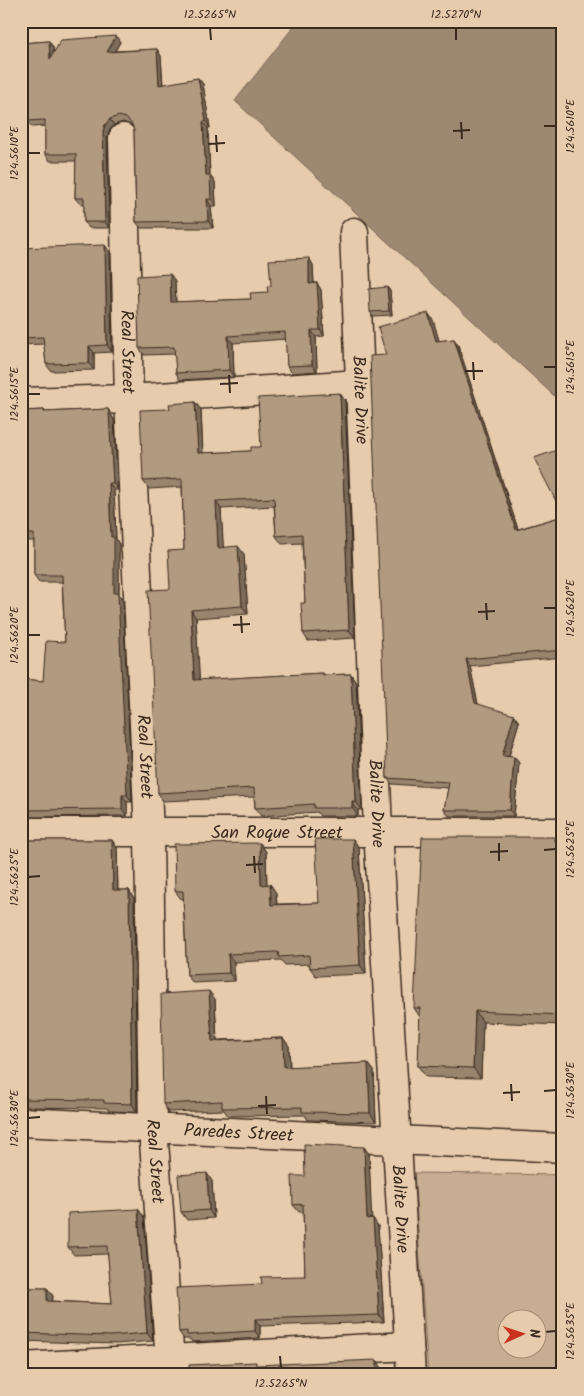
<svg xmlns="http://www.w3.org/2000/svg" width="584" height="1396" viewBox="0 0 584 1396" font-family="Kalam,sans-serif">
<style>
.green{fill:#c7ae93;stroke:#816c58;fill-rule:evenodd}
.water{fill:#9e8871;stroke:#766250}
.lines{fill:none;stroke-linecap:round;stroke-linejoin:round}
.minor-casing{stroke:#3b2a1e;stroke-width:31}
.minor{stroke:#e6ccad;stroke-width:28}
.wall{fill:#99846e;stroke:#3b2a1e}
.shaded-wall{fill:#7d6c5a;stroke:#3b2a1e}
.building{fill:#b29a80;stroke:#3b2a1e}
.ticks{fill:none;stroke:#3b2a1e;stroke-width:2}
.labels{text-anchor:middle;stroke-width:5;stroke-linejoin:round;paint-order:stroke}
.street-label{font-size:18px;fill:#3b2a1e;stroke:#e6ccad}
.neatline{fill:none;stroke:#3b2a1e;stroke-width:2}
.ticks-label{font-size:12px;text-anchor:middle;fill:#3b2a1e}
</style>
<rect width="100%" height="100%" fill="#e6ccad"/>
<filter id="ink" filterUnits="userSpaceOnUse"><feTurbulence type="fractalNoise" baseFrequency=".02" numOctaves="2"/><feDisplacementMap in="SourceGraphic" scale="10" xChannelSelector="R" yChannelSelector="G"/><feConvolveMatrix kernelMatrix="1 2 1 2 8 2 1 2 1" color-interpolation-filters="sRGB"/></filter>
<g filter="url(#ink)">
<path class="green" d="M414,1173L563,1175V1375H428ZM506,1318H536V1348H506Z"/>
<path class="water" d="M298,21H563V404L235,101Z"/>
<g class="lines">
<defs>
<g id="minor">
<path id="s1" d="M123,138L129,399L149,833L153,1128L171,1375"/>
<path id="s2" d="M354,232L378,831L411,1375"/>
<path d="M21,402L129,399L360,384"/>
<path id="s3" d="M21,832H563"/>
<path id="s4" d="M21,1122L563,1148"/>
<path d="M21,1367L409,1346"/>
</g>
</defs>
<use href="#minor" class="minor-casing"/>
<use href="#minor" class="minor"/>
</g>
<g class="wall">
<path d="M116,36L120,42L115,51L157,49L161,56L163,85L198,78L203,84L210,128H208L210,176L215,182L216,206H211L213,228H141L136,222L134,131L133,127L131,125L123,122L114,125L109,131L107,138L109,228H89L84,222V204H80L75,198L76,161H50L45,154V126L32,127L29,123H21V43L49,41L53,47L54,53Z"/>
<path d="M21,248L110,252L112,352L94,353V370L51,371L46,364L44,344L21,345Z"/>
<path d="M309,258L313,265L314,283H317L321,290L324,336L316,337L317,371L292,373L287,366L286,339L233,343L234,377L180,380L176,373L175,354L144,355L139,348L170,274L175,281L176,302L251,299L268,292L271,286Z"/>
<path d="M387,287L390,291L392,315L373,316L370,312Z"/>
<path d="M428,313L433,320L439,341L454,339L458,345L518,529L563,516V657L470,666L478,704L519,722L509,756L514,757L519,763L514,816H449L444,810L448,788L392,784L387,778L386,355Z"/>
<path d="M345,401L355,638L308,641L303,633L305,603L302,543L282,544L276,536L274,506L221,509L223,547L244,554L248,614L196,618L199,680L323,673L325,675L351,674L356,682L362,810H358V816H320L317,812L261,816L255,808L254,797L163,801L158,793L170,589L184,550L182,487L149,489L143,481L170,409L195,402L201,410L203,453L251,451L261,447Z"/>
<path d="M108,409L114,420L118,490H114L116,539L119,544V594L123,600L132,802H127V816L21,817V679L43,681L65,642L62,582H39L34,575V541H22L21,540V411L44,410L45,412Z"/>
<path d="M555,837L558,841H563V1025L483,1022L481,1078L426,1077L418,1066L420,1017L414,1008Z"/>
<path d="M353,839L359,848L366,974L316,976L310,968L309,964L285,965L281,960L234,962L235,981L193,983L187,975L183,899H181L175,891L260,843L266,852L267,885L270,884L276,893L277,904L319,903Z"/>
<path d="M21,840H112L117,848L118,890H129L134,898L137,1112L109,1111L107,1108L21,1107Z"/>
<path d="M215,999L217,1040L283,1038L289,1046L290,1067L368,1063L374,1071L376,1122L308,1120L305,1115L228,1116L224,1110L168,1112L163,1104Z"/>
<path d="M364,1147L369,1154L371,1218L378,1226L384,1322L260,1326V1338L192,1342L190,1339H184L179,1332L262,1284L305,1276L303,1212H299L293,1205L305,1176Z"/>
<path d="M212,1181L214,1218L187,1220L181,1212Z"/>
<path d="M138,1209L144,1217L153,1341L116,1344L21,1341V1288H47L53,1296L52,1301L112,1304L108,1254L74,1255L68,1247Z"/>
</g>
<g class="shaded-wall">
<path d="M116,36L120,42L111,58L107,52Z"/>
<path d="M49,41L53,47L54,66L50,59Z"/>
<path d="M157,49L161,56L163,92L159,85Z"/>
<path d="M198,78L203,84L210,128L206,121Z"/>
<path d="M110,119L114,125L109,131L107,138L109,228L105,222L103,131L105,125Z"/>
<path d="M203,122L208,128L210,176L215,182L216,206L211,199L206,175Z"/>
<path d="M207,199L211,206L213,228L208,221Z"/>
<path d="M105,245L110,252L112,352L107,345Z"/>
<path d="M309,258L313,265L314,290L309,284Z"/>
<path d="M170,274L175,281L176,309L171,302Z"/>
<path d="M317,283L321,290L324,336L320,330Z"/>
<path d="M387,287L390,291L392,315L389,311Z"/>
<path d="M428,313L433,320L441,347L436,341Z"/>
<path d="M311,330L316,337L317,371L312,365Z"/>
<path d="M228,336L233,343L234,377L229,370Z"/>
<path d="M454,339L458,345L520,536L516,530Z"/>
<path d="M89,346L94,353V370L89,363Z"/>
<path d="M340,393L345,401L355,638L349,630Z"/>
<path d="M195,402L201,410L203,461L198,453Z"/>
<path d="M108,409L114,420L118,490L113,483Z"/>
<path d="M109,483L114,490L116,539L119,544V594L123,600L132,802L127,795L114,593L111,537Z"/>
<path d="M216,501L221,509L224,556L218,548Z"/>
<path d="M238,546L244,554L248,614L242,606Z"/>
<path d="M191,610L196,618L200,688L194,680Z"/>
<path d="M466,659L470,666L479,709L475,703Z"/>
<path d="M351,674L356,682L362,810L356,802Z"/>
<path d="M514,715L519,722L507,762L502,756Z"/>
<path d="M514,757L519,763L514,816L510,810Z"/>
<path d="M122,795L127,802V816L122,809Z"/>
<path d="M352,802L358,810V816L352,808Z"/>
<path d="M353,839L359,848L366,974L360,965Z"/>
<path d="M112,840L117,848L118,898L113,890Z"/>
<path d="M260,843L266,852L267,893L261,885Z"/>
<path d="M270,884L276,893L277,913L271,905Z"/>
<path d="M129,890L134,898L137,1112L132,1104Z"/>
<path d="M228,954L234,962L235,981L229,973Z"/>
<path d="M209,991L215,999L217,1049L212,1041Z"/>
<path d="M475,1011L483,1022L481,1078L473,1068Z"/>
<path d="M283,1038L289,1046L290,1075L284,1067Z"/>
<path d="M368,1063L374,1071L376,1122L370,1113Z"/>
<path d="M364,1147L369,1154L372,1226L367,1219Z"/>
<path d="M207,1173L212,1181L214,1218L209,1210Z"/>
<path d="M138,1209L144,1217L153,1341L147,1333Z"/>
<path d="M373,1218L378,1226L384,1322L379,1315Z"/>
<path d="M47,1288L53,1296L52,1309L47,1301Z"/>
<path d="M255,1319L260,1326V1338L255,1331Z"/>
<path d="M377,1360L382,1368L383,1375H377Z"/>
</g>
<g class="building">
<path d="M116,36L107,52L157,49L159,85L198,78L206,121L203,122L206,175H210L211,199H207L208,221L136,222L134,131L132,124L126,118L119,116L110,119L105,125L103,131L105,222H84V198H75L76,154H45V120L27,121V116L21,117V43L49,41L50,59L61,40Z"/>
<path d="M105,245L107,345L89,346V363L46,364L43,337L21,338V248Z"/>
<path d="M309,258V284L317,283L320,330H311L312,365L287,366L285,332L228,336L229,370L176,373L174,347L139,348L137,276L170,274L171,302L251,299L250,293L268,292L267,286H271L269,260Z"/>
<path d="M387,287L389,311L370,312L369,289Z"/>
<path d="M428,313L436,341L454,339L516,530L563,516V650L466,659L475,703L514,715L502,756L514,757L510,810H444L449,782L387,778L370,356L386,355L378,327Z"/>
<path d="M340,393L349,630L303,633L301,603H305L302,534L276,536L274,498L216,501L218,548L238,546L242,606L191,610L194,680L323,673V675L351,674L356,802H352V808H314V804L255,808L254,788L158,793L148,590L170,589L168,551L184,550L182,479L143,481L140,410L170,409L169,404L195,402L198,453L251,451V447H261L258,398Z"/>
<path d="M108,409L109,413L113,483H109L111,537H114V593H118L127,795H122V809L21,810V679L43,681L46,641L65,642L62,575H34V534H21V411L44,410V412Z"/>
<path d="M563,448V515L534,458Z"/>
<path d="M422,837H555V841H563V1015L475,1011L473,1068L418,1066L420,1008H414Z"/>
<path d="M315,839H353L360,965L310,968L309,955L279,957L278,952L228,954L229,973L187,975L183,891H175L174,844L260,843L261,885L270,884L271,905L319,903Z"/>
<path d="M21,840H112L113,890H129L132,1104L104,1103V1100L21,1099Z"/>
<path d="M209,991L212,1041L283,1038L284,1067L368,1063L370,1113L302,1112V1107L222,1108V1101L163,1104L161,994Z"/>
<path d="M304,1144L364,1147L367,1219L373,1218L379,1315L255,1319V1331L187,1335V1331L179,1332L176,1288L262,1284L261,1277L305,1276L303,1204L293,1205L292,1176H305Z"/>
<path d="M207,1173L209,1210L181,1212L178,1175Z"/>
<path d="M138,1209L147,1333L110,1336L21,1333V1288H47V1301L112,1304L107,1246L68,1247V1213Z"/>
<path d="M377,1360V1375H189V1365L256,1362V1365Z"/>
<path d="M114,1371V1375H54Z"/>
</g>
</g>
<path class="ticks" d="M210,28L211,40M456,28V40M461,122L462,139M544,126H556M453,131L470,130M216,135L217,152M208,144L225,143M28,153H40M473,362L474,380M544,367H556M465,371H483M229,375L230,393M220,384L238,383M28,394H40M486,603L487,620M544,608H556M478,612L495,611M241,616L242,633M233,625L250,624M28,635H40M499,843V861M544,850L556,849M490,852L508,851M254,856L255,873M246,865L263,864M28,877L40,876M511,1084L512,1101M544,1091L556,1090M503,1093L520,1092M266,1096L267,1114M258,1106L276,1105M28,1118L40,1117M544,1332L556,1331M280,1356L281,1368"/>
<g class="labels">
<g class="street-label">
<text dy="6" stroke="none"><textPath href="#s1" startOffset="214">Real Street</textPath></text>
<text dy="6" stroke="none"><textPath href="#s2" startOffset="168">Balite Drive</textPath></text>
<text dy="6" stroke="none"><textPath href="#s1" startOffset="619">Real Street</textPath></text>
<text dy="6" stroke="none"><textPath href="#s2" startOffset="572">Balite Drive</textPath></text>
<text dy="6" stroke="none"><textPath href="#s3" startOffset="256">San Roque Street</textPath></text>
<text dy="6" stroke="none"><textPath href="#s4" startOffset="218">Paredes Street</textPath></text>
<text dy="6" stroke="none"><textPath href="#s1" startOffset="1024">Real Street</textPath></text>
<text dy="6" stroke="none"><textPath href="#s2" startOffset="978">Balite Drive</textPath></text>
</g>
</g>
<rect width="584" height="1396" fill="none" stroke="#e6ccad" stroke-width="55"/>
<g transform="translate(522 1334) rotate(87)"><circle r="24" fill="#e6ccad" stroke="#a28b74"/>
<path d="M0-4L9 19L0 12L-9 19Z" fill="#c8321e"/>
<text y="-8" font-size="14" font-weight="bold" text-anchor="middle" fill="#3b2a1e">N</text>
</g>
<rect x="28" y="28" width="528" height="1340" class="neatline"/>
<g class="ticks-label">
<text x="210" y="18">12.5265°N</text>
<text x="456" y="18">12.5270°N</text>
<text transform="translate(570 126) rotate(-90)" y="4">124.5610°E</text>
<text transform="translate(14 153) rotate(-90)" y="4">124.5610°E</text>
<text transform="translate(570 367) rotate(-90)" y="4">124.5615°E</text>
<text transform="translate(14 394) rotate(-90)" y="4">124.5615°E</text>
<text transform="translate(570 608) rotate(-90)" y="4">124.5620°E</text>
<text transform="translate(14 635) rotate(-90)" y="4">124.5620°E</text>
<text transform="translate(570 849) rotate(-90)" y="4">124.5625°E</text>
<text transform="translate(14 877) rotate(-90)" y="4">124.5625°E</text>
<text transform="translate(570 1090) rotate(-90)" y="4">124.5630°E</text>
<text transform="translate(14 1118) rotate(-90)" y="4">124.5630°E</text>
<text transform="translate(570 1331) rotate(-90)" y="4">124.5635°E</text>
<text x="281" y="1387">12.5265°N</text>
</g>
</svg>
